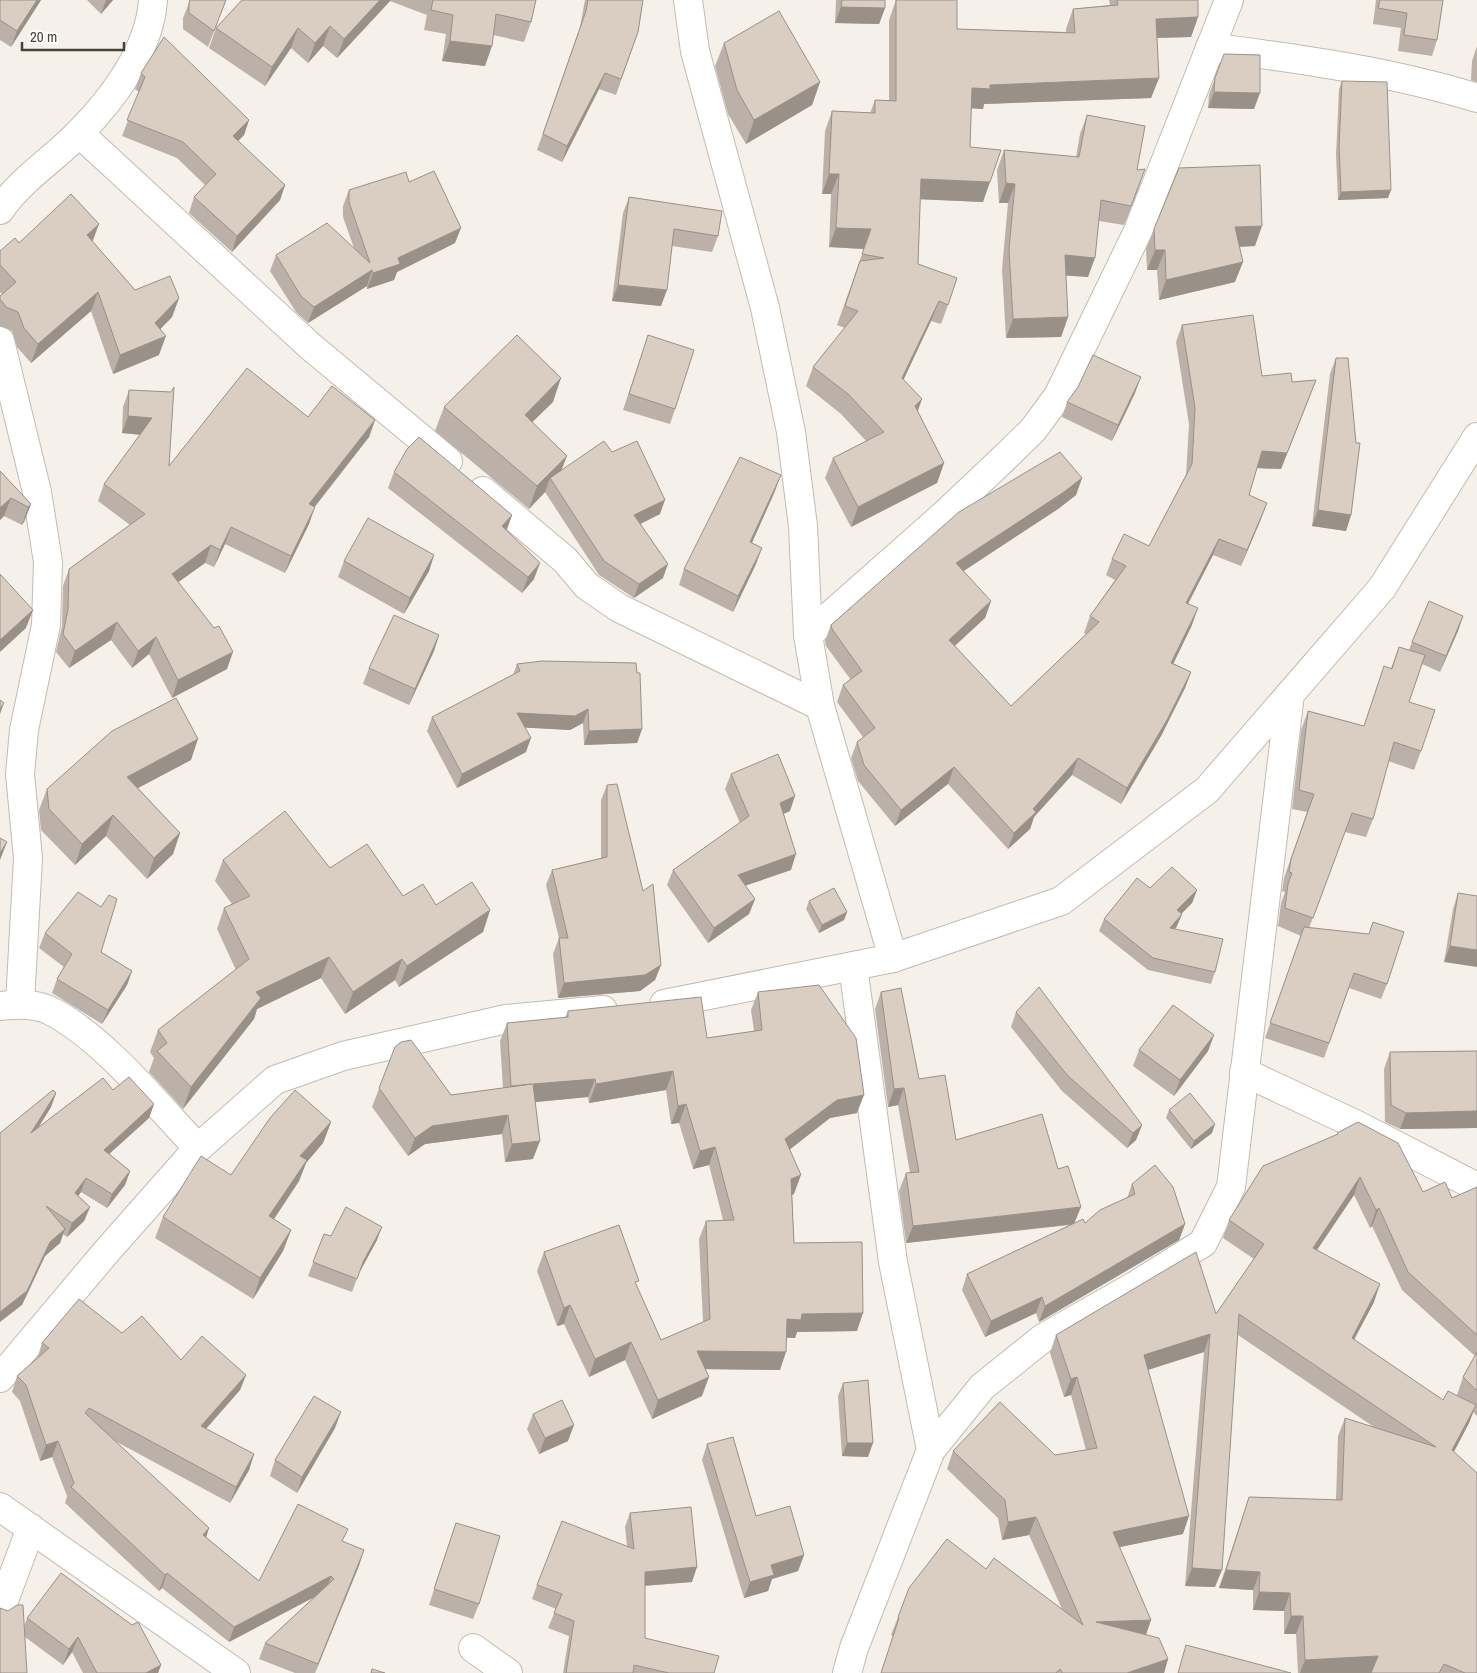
<svg xmlns="http://www.w3.org/2000/svg" width="1477" height="1673" viewBox="0 0 1477 1673" font-family="'Archivo Narrow',sans-serif">
<style>
.lines{fill:none;stroke-linecap:round;stroke-linejoin:round}
.minor-casing{stroke:#c4bab0;stroke-width:30}
.minor{stroke:#fff;stroke-width:28}
.wall{fill:#bbb1a8;fill-rule:evenodd}
.shaded-wall{fill:#999088}
.building{fill:#dacec3;stroke:#999088}
</style>
<rect width="100%" height="100%" fill="#f5f1ea"/>
<g class="lines">
<defs>
<g id="minor">
<path d="M688,0L695,51L765,308L791,432L803,526L808,635L820,706L893,958"/>
<path d="M1210,47C1300,59 1390,71 1477,98"/>
<path d="M79,133L310,346L448,461"/>
<path d="M0,210C21,179 53,160 79,133C113,99 150,49 153,0"/>
<path d="M0,341L37,492L48,562L46,625L24,730L20,774L28,858L20,1003"/>
<path d="M483,491L565,560L587,586L619,608L820,706"/>
<path d="M808,635L945,514L999,463L1033,430L1058,396L1138,231L1229,0"/>
<path d="M853,966L893,1262L931,1450"/>
<path d="M664,1004L893,958L1061,901L1207,790L1382,588L1477,437"/>
<path d="M0,1006C16,1004 33,1003 49,1010C104,1038 155,1103 198,1148"/>
<path d="M1244,1072L1357,1125L1477,1187"/>
<path d="M0,1378L107,1251L198,1148L275,1080L343,1056L506,1019L603,1010"/>
<path d="M0,1507L236,1673"/>
<path d="M0,1611L31,1528"/>
<path d="M473,1648L508,1673"/>
<path d="M847,1673L854,1648L931,1450L982,1387L1043,1338L1136,1285L1203,1243L1231,1187L1290,694"/>
</g>
</defs>
<use href="#minor" class="minor-casing"/>
<use href="#minor" class="minor"/>
</g>
<g class="wall">
<path d="M0,0H41L11,47L0,40Z"/>
<path d="M87,0H113L101,14Z"/>
<path d="M226,0L208,47L183,29V18L189,3Z"/>
<path d="M242,0H536L531,22L524,42L493,35L485,66L442,61L446,34L424,30L427,15L390,1L337,58L323,46L308,63L291,48L265,86L209,48L216,28Z"/>
<path d="M585,0H643L638,32L616,95L599,89L562,162L537,150L580,27Z"/>
<path d="M836,0H885V8L879,24L835,23Z"/>
<path d="M896,0L957,29L1066,32V29L1073,9L1110,5L1109,0H1198V17L1191,37L1157,38L1159,78L1151,98L984,104L983,109L971,108L970,147L983,202L920,199L918,264L948,305L941,324L931,321L903,380L917,411L944,463L937,483L851,527L825,478L833,458L866,441L841,414L806,386L813,367L845,328L837,325L864,249L829,247L831,194H822L825,131L832,111L870,113L875,100H889V20Z"/>
<path d="M1376,0H1443L1437,40L1432,56L1398,51L1401,28L1373,24Z"/>
<path d="M724,43L820,82L812,105L746,144L728,114L715,66Z"/>
<path d="M1477,46V82L1471,80L1472,61Z"/>
<path d="M141,73L249,120L244,135L238,141L285,185L280,200L232,252L189,213L194,197L205,185L177,158L122,136L139,92L135,89Z"/>
<path d="M1215,78L1254,109L1208,108L1209,94Z"/>
<path d="M1342,81L1388,198L1338,200L1336,155L1339,89Z"/>
<path d="M1087,115L1137,170L1138,189L1124,225L1099,221L1088,277L1066,275L1068,317L1061,337L1006,338L1002,269L1008,203H999L997,170L1004,150L1076,157L1080,134Z"/>
<path d="M409,182L455,243L397,272L394,280L367,289V286L308,323L296,312L270,271L276,255L354,248L343,217V206L349,190Z"/>
<path d="M629,197L718,236L712,252L672,246L661,306L612,301L623,213Z"/>
<path d="M1154,229L1255,246L1239,247L1235,282L1159,300L1157,270H1147L1146,249Z"/>
<path d="M93,242L135,290L179,298L172,317L160,329L159,355L113,374L91,311L31,363L17,347L12,331L0,326V296L2,294L0,292V251L19,243Z"/>
<path d="M1182,325L1262,376L1292,382L1310,396L1281,469L1257,468L1249,495L1261,519L1241,566L1213,555L1188,604L1192,625L1173,663L1191,672L1185,688L1161,736L1121,804L1072,775L1034,817L1030,829L1008,849L948,784L895,826L858,781L851,758L857,742L863,737L837,702L843,685L851,680L826,646L825,641L831,625L1082,478L1076,495L1058,509L963,571L991,601L985,618L955,646L1011,706L1086,634L1084,633L1090,616L1115,580L1106,575L1112,559L1149,546L1186,475L1189,424L1176,342Z"/>
<path d="M648,335L675,409L670,424L623,410Z"/>
<path d="M1336,358L1351,515L1346,531L1312,526L1330,374Z"/>
<path d="M129,390L169,466L308,417L375,420L369,437L314,507L309,524L285,573L225,544L214,567L205,563L178,582L227,669L172,698L149,654L132,668L111,640L69,668L56,652L62,626L63,586L69,569L130,525L98,501L104,484L140,435L122,433L123,407Z"/>
<path d="M1135,393L1112,441L1062,417L1067,402Z"/>
<path d="M553,402L532,422L562,470L612,452L660,514L641,524L663,578L634,598L599,575L545,492L529,509L435,431L444,407Z"/>
<path d="M0,471L31,504L24,522L22,525L4,516L0,520Z"/>
<path d="M394,472L512,515L507,530L534,579L522,593L388,488Z"/>
<path d="M775,491L752,543L756,564L733,612L679,585L684,569Z"/>
<path d="M434,555L429,571L404,614L338,577L344,561Z"/>
<path d="M1463,616L1458,631L1440,672L1422,664L1409,702L1421,751L1414,770L1388,761L1373,819L1366,837L1345,832L1309,928L1387,984L1381,999L1349,988L1324,1058L1265,1038L1301,936L1278,926L1281,903L1285,892L1282,891L1284,878L1307,812L1292,809L1301,730L1308,711L1364,726L1384,666L1391,668L1399,647L1409,650L1412,642Z"/>
<path d="M439,635L434,651L409,705L363,684L369,668Z"/>
<path d="M517,664L642,729L637,743L584,745L583,723L570,730L525,727L526,752L457,788L427,731L432,717L513,675Z"/>
<path d="M191,760L138,788L180,833L173,854L147,879L106,836L75,865L41,830L39,810L47,789Z"/>
<path d="M731,774L790,811L783,814L791,870L745,886L755,899L749,914L708,943L667,885L673,870L740,823L725,789Z"/>
<path d="M607,785L661,965L655,980L640,991L558,998L553,954L559,938L546,885L552,870L601,858V800Z"/>
<path d="M223,860L330,868L403,896L436,905L490,910L483,932L399,987L395,980L345,1014L321,978L257,1009L254,1019L183,1109L149,1072L154,1058L150,1052L158,1030L236,970L217,929L224,908L232,904L215,881Z"/>
<path d="M1150,888L1197,890L1192,903L1182,913L1177,926L1175,929L1215,972L1211,984L1148,970L1099,931L1104,919Z"/>
<path d="M1458,893L1477,896L1444,962L1453,909Z"/>
<path d="M809,901L847,912L844,920L819,933L806,909Z"/>
<path d="M45,933L101,952L132,971L127,985L102,1024L52,993L57,979L64,967L39,948Z"/>
<path d="M758,992L857,1113L830,1118L790,1149L794,1194L792,1195L794,1243L857,1331L797,1332L795,1338H787L780,1370L705,1369L702,1396L652,1419L625,1360L589,1377L564,1324L557,1326L537,1271L544,1252L637,1287L661,1340L703,1322L699,1239L706,1221L723,1220L709,1165L693,1169L679,1123L671,1124L666,1090L589,1103L588,1097L535,1102L533,1159L505,1162L502,1134L425,1144L408,1156L372,1107L395,1047L451,1095L503,1088L500,1041L507,1023L565,1018L568,1011L707,1038L754,1031L751,1010Z"/>
<path d="M881,992L919,1079L956,1140L1075,1223H1085L1127,1198L1132,1184L1185,1224L1179,1240L1039,1322L1036,1313L985,1337L962,1290L967,1274L1070,1225L906,1243L899,1191L906,1173H910L898,1105L888,1107L875,1009Z"/>
<path d="M1016,1012L1142,1125L1136,1140L1127,1148L1062,1091L1011,1027Z"/>
<path d="M1214,1035L1208,1051L1174,1096L1133,1066L1139,1050Z"/>
<path d="M1477,1051V1128L1400,1129L1385,1122L1384,1069L1390,1052Z"/>
<path d="M113,1090L154,1104L149,1118L109,1154L130,1171L125,1185L107,1208L81,1192L78,1196L90,1207L84,1221L67,1237L63,1234L60,1243L45,1256L22,1305L0,1133L56,1093L51,1107L38,1128Z"/>
<path d="M1169,1110L1212,1133L1191,1149L1166,1118Z"/>
<path d="M331,1122L323,1143L306,1163L299,1181L274,1219L291,1230L283,1251L253,1299L155,1238L163,1217L231,1175Z"/>
<path d="M1337,1133L1423,1192L1452,1198L1477,1187V1416L1473,1412L1469,1423L1454,1452L1477,1673H1298L1296,1634H1284V1611L1253,1610V1590L1219,1588L1249,1497L1336,1500L1338,1436L1345,1418L1374,1427L1238,1335L1215,1587L1185,1586L1204,1352L1148,1370L1183,1534L1119,1547L1146,1635L1168,1659L1164,1673H881L893,1636L891,1635L898,1617L986,1569L1062,1609L1029,1535L1002,1540L998,1518L947,1469L953,1451L1055,1455L1086,1450L1071,1395L1064,1397L1050,1353L1056,1335L1216,1314L1254,1259L1223,1238L1229,1220L1337,1135ZM1354,1195L1370,1228L1372,1226L1402,1290L1475,1356L1463,1377L1457,1395H1458L1443,1400L1354,1340L1374,1302L1317,1250Z"/>
<path d="M324,1234L331,1236L377,1240L358,1275L352,1292L308,1276Z"/>
<path d="M122,1333L181,1360L246,1375L240,1390L206,1429L254,1454L249,1470L230,1503L115,1441L209,1528L206,1537L259,1581L343,1542L364,1550L315,1673H295L259,1659L265,1643L314,1597L229,1642L162,1588L159,1591L65,1503L67,1496L52,1457L40,1461L20,1401L12,1392L17,1376L37,1359L42,1343Z"/>
<path d="M843,1383L868,1457L842,1456L838,1396Z"/>
<path d="M533,1414L568,1441L539,1454L527,1429Z"/>
<path d="M335,1428L297,1493L270,1476L275,1460Z"/>
<path d="M707,1444L756,1516L804,1555L798,1571L772,1579L768,1591L744,1598L702,1460Z"/>
<path d="M630,1513L692,1582L645,1586V1638L714,1673H563L569,1636L548,1628L556,1609L532,1599L537,1585L627,1546L625,1527Z"/>
<path d="M456,1523L479,1604L473,1619L429,1605Z"/>
<path d="M27,1618L161,1665L158,1673H83L72,1652L63,1665L25,1637L24,1627Z"/>
</g>
<g class="shaded-wall">
<path d="M37,0H41L11,47L17,31Z"/>
<path d="M106,0H113L101,14Z"/>
<path d="M380,0H391L337,58L344,39Z"/>
<path d="M841,7L885,8L879,24L835,23Z"/>
<path d="M1198,17L1191,37L1149,38L1156,19Z"/>
<path d="M330,26L323,46L308,63L315,43Z"/>
<path d="M298,28L291,48L265,86L272,67Z"/>
<path d="M450,41L492,46L485,66L442,61Z"/>
<path d="M605,73L599,89L562,162L567,146Z"/>
<path d="M1159,78L1151,98L984,104L983,109L965,108L972,88L990,85Z"/>
<path d="M820,82L812,105L746,144L754,120Z"/>
<path d="M1214,92L1260,93L1254,109L1208,108Z"/>
<path d="M249,120L244,135L227,152L233,136Z"/>
<path d="M1145,169L1138,189L1124,225L1131,206Z"/>
<path d="M829,174H839L831,194H822Z"/>
<path d="M921,179L990,182L983,202L914,199Z"/>
<path d="M1006,183L1015,184L1008,203H999Z"/>
<path d="M285,185L280,200L232,252L237,236Z"/>
<path d="M1391,190L1388,198L1338,200L1341,192Z"/>
<path d="M99,224L92,243L87,235Z"/>
<path d="M1262,226L1255,246L1228,247L1235,227Z"/>
<path d="M461,228L455,243L397,272L394,280L367,289L373,273L398,258Z"/>
<path d="M836,228L871,229L864,249L829,247Z"/>
<path d="M1155,250H1165L1157,270H1147Z"/>
<path d="M1065,255L1095,258L1088,277L1058,275Z"/>
<path d="M1243,262L1235,282L1159,300L1166,280Z"/>
<path d="M372,270L367,286L308,323L314,307Z"/>
<path d="M618,285L667,290L661,306L612,301Z"/>
<path d="M98,292L91,311L31,363L38,344Z"/>
<path d="M179,298L172,317L148,342L155,323Z"/>
<path d="M939,301L931,321L895,398L902,378Z"/>
<path d="M1068,317L1061,337L1006,338L1013,319Z"/>
<path d="M166,336L159,355L113,374L120,355Z"/>
<path d="M1141,377L1135,393L1112,441L1118,425Z"/>
<path d="M561,378L553,402L516,438L525,415Z"/>
<path d="M1316,380L1281,469L1256,468L1262,451Z"/>
<path d="M922,399L915,419V406Z"/>
<path d="M128,416L152,418L146,435L122,433Z"/>
<path d="M375,420L369,437L303,522L309,504Z"/>
<path d="M567,456L558,479L550,478L545,492L529,509L537,486Z"/>
<path d="M944,463L937,483L851,527L858,507Z"/>
<path d="M781,475L775,491L745,558L750,542Z"/>
<path d="M1082,478L1076,495L1058,509L950,580L956,563Z"/>
<path d="M11,498L4,516L0,520V508Z"/>
<path d="M665,500L660,514L629,529L634,515Z"/>
<path d="M1267,503L1261,519L1241,566L1247,550Z"/>
<path d="M31,504L24,522L22,525L28,507Z"/>
<path d="M315,507L309,524L285,573L291,556Z"/>
<path d="M1318,510L1351,515L1346,531L1312,526Z"/>
<path d="M512,515L506,531L502,526Z"/>
<path d="M231,527L225,544L214,567L220,550Z"/>
<path d="M1219,539L1213,555L1180,619L1186,603Z"/>
<path d="M211,545L205,563L166,591L172,574Z"/>
<path d="M762,548L756,564L733,612L738,596Z"/>
<path d="M434,555L429,571L404,614L410,598Z"/>
<path d="M540,563L534,579L522,593L528,577Z"/>
<path d="M668,564L663,578L634,598L639,584Z"/>
<path d="M991,601L985,618L943,656L949,640Z"/>
<path d="M1198,608L1192,625L1166,679L1171,663Z"/>
<path d="M33,610L26,628L0,652V640Z"/>
<path d="M1463,616L1458,631L1440,672L1446,656Z"/>
<path d="M117,622L111,640L69,668L75,651Z"/>
<path d="M439,635L434,651L409,705L415,689Z"/>
<path d="M156,637L149,654L132,668L138,651Z"/>
<path d="M233,652L227,669L172,698L178,680Z"/>
<path d="M1191,672L1185,688L1161,736L1121,804L1127,788Z"/>
<path d="M4,703L0,714V709Z"/>
<path d="M588,709L583,723L570,730L512,727L517,713Z"/>
<path d="M642,729L637,743L584,745L589,731Z"/>
<path d="M531,738L526,752L457,788L462,774Z"/>
<path d="M198,739L191,760L119,798L127,777Z"/>
<path d="M1078,758L1072,775L1034,817L1030,829L1008,849L1014,833L1033,809Z"/>
<path d="M954,767L948,784L895,826L901,810Z"/>
<path d="M795,796L790,811L774,818L780,803Z"/>
<path d="M113,815L106,836L75,865L82,844Z"/>
<path d="M180,833L173,854L147,879L154,858Z"/>
<path d="M7,842L0,860V861V853Z"/>
<path d="M796,854L791,870L732,890L738,875Z"/>
<path d="M1197,890L1192,903L1173,922L1177,910Z"/>
<path d="M755,899L749,914L708,943L714,928Z"/>
<path d="M490,910L483,932L399,987L407,966Z"/>
<path d="M847,912L844,920L819,933L822,925Z"/>
<path d="M1182,914L1177,926L1166,941L1170,928Z"/>
<path d="M1450,946L1477,950V967L1444,962Z"/>
<path d="M329,957L321,978L257,1009L254,1019L183,1109L191,1087L256,992Z"/>
<path d="M402,959L395,980L345,1014L353,992Z"/>
<path d="M661,965L655,980L640,991L558,998L564,983Z"/>
<path d="M132,971L127,985L102,1024L108,1010Z"/>
<path d="M1214,1035L1208,1051L1174,1096L1180,1080Z"/>
<path d="M673,1071L666,1090L589,1103L596,1084Z"/>
<path d="M595,1079L588,1097L526,1103L533,1084Z"/>
<path d="M904,1088L898,1105L888,1107L894,1089Z"/>
<path d="M56,1093L51,1107L26,1147L31,1133Z"/>
<path d="M864,1095L857,1113L830,1118L779,1158L785,1139L837,1100Z"/>
<path d="M154,1104L149,1118L98,1164L104,1150Z"/>
<path d="M686,1104L679,1123L671,1124L678,1106Z"/>
<path d="M1477,1111V1128L1400,1129L1406,1113Z"/>
<path d="M508,1115L502,1134L425,1144L408,1156L415,1138L432,1126Z"/>
<path d="M331,1122L323,1143L306,1163L299,1181L262,1237L269,1216L300,1156Z"/>
<path d="M1215,1124L1212,1133L1191,1149L1194,1141Z"/>
<path d="M1142,1125L1136,1140L1127,1148L1133,1133Z"/>
<path d="M540,1141L533,1159L505,1162L512,1144Z"/>
<path d="M715,1147L709,1165L693,1169L700,1151Z"/>
<path d="M130,1171L125,1185L107,1208L112,1194Z"/>
<path d="M801,1175L794,1194L784,1198L791,1179Z"/>
<path d="M1360,1177L1354,1195L1306,1266L1313,1248Z"/>
<path d="M86,1178L81,1192L70,1207L75,1193Z"/>
<path d="M90,1207L84,1221L67,1237L72,1223Z"/>
<path d="M1081,1207L1074,1224L906,1243L913,1226Z"/>
<path d="M1379,1208L1372,1226L1370,1228L1376,1210Z"/>
<path d="M1185,1224L1179,1240L1039,1322L1045,1306Z"/>
<path d="M382,1227L377,1240L358,1275L352,1292L363,1262Z"/>
<path d="M65,1229L60,1243L45,1256L22,1305L0,1322V1312L50,1242Z"/>
<path d="M291,1230L283,1251L253,1299L260,1278Z"/>
<path d="M1380,1284L1374,1302L1345,1356L1352,1338Z"/>
<path d="M1042,1297L1036,1313L985,1337L991,1321Z"/>
<path d="M570,1305L564,1324L557,1326L564,1308Z"/>
<path d="M863,1313L857,1331L797,1332L795,1338L781,1337L787,1319L802,1314Z"/>
<path d="M1210,1334L1204,1352L1138,1373L1144,1355Z"/>
<path d="M631,1342L625,1360L589,1377L595,1359Z"/>
<path d="M697,1351L786,1352L780,1370L690,1369Z"/>
<path d="M246,1375L240,1390L195,1441L201,1426Z"/>
<path d="M709,1377L702,1396L652,1419L658,1400Z"/>
<path d="M1077,1377L1071,1395L1064,1397L1071,1379Z"/>
<path d="M1476,1405L1469,1423L1445,1468L1452,1450Z"/>
<path d="M341,1412L335,1428L297,1493L302,1477Z"/>
<path d="M574,1425L568,1441L539,1454L545,1438Z"/>
<path d="M58,1441L52,1457L40,1461L46,1445Z"/>
<path d="M847,1443H873L868,1457L842,1456Z"/>
<path d="M254,1454L249,1470L230,1503L236,1487Z"/>
<path d="M1189,1516L1183,1534L1106,1550L1113,1532Z"/>
<path d="M1036,1517L1029,1535L1002,1540L1008,1522Z"/>
<path d="M209,1528L204,1544L203,1535Z"/>
<path d="M364,1550L359,1566L315,1673L318,1664Z"/>
<path d="M804,1555L798,1571L772,1579L768,1591L744,1598L750,1582L771,1565Z"/>
<path d="M697,1567L692,1582L640,1586L645,1572Z"/>
<path d="M1192,1568L1222,1570L1215,1587L1185,1586Z"/>
<path d="M1226,1570L1260,1572L1253,1590L1219,1588Z"/>
<path d="M167,1573L162,1588L159,1591L165,1575Z"/>
<path d="M331,1576L326,1591L229,1642L234,1627Z"/>
<path d="M1259,1592L1290,1593L1284,1611L1253,1610Z"/>
<path d="M1291,1616H1303L1296,1634H1284Z"/>
<path d="M1151,1620L1145,1638L1096,1622Z"/>
<path d="M78,1637L72,1652L63,1665L69,1649Z"/>
<path d="M1378,1656L1372,1673H1300L1305,1660Z"/>
<path d="M1168,1659L1164,1673H1127Z"/>
<path d="M161,1665L158,1673H146Z"/>
</g>
<g class="building">
<path d="M0,0H37L17,31L0,20Z"/>
<path d="M190,0H226L214,31L189,13V3Z"/>
<path d="M242,0H380L344,39L330,26L315,43L298,28L272,67L216,28Z"/>
<path d="M433,0H536L531,22L496,14L492,46L450,41L453,15L431,10Z"/>
<path d="M588,0H643L638,32L621,79L605,73L567,146L543,134L586,11Z"/>
<path d="M842,0H885V8L841,7Z"/>
<path d="M896,0H957V29L1075,33L1073,9L1118,5L1117,0H1198V17L1156,19L1159,78L990,85V89L972,88L970,147L1001,150L990,182L921,179L918,264L957,278L948,305L939,301L902,378L922,399L915,406L944,463L858,507L833,458L884,432L848,394L813,367L858,311L845,306L860,261L884,258L862,254L871,229L836,228L839,174H829L832,111L875,113V100L896,101Z"/>
<path d="M1380,0H1443L1437,40L1404,35L1407,13L1378,8Z"/>
<path d="M779,11L820,82L754,120L737,90L724,43Z"/>
<path d="M164,37L249,120L233,136L285,185L237,236L194,197L216,174L183,142L127,120L145,77L141,73Z"/>
<path d="M1224,54L1260,55V93L1214,92L1215,78Z"/>
<path d="M1342,81L1387,82L1391,190L1341,192L1339,147Z"/>
<path d="M1087,115L1145,126L1137,170L1145,169L1131,206L1101,200L1095,258L1065,255L1068,317L1013,319L1009,249L1015,184L1006,183L1004,150L1079,157Z"/>
<path d="M1260,165L1262,226L1235,227L1243,262L1166,280L1165,250H1155L1154,229L1179,168Z"/>
<path d="M434,171L461,228L398,258L400,264L373,273L372,270L314,307L301,296L276,255L327,223L370,263L349,202V190L406,172L409,182Z"/>
<path d="M71,194L99,224L87,235L135,290L170,276L179,298L155,323L166,336L120,355L98,292L38,344L24,328L18,312L6,307L0,299V296L16,282L0,265V251L15,238L19,243Z"/>
<path d="M629,197L722,211L718,236L674,229L667,290L618,285Z"/>
<path d="M1253,315L1262,376L1291,373L1292,382L1316,380L1287,453L1262,451L1249,495L1267,503L1247,550L1219,539L1186,603L1198,608L1171,663L1191,672L1167,720L1127,788L1078,758L1033,809L1036,812L1014,833L954,767L901,810L864,765L857,742L875,728L843,685L862,671L832,629L831,625L959,512L1060,452L1082,478L1064,492L956,563L991,601L949,640L1011,706L1099,622L1090,616L1126,566L1112,559L1124,534L1149,546L1192,464L1195,408L1182,325Z"/>
<path d="M517,335L561,378L525,415L567,456L537,486L444,407Z"/>
<path d="M648,335L694,350L675,409L629,394Z"/>
<path d="M1093,355L1141,377L1118,425L1067,402L1078,387Z"/>
<path d="M1336,358H1348L1356,443H1360L1351,515L1318,510Z"/>
<path d="M247,368L308,417L332,386L375,420L309,504L315,507L291,556L231,527L220,550L211,545L172,574L214,628L219,626L233,652L178,680L156,637L138,651L117,622L75,651L63,634L68,609L69,569L145,514L104,484L152,418L128,416L129,390L171,392L174,387L169,466Z"/>
<path d="M419,437L512,515L502,526L540,563L528,577L394,472L407,449Z"/>
<path d="M604,441L612,452L637,441L665,500L634,515L668,564L639,584L604,561L550,478Z"/>
<path d="M740,457L781,475L750,542L762,548L738,596L684,569Z"/>
<path d="M0,471L31,504L28,507L11,498L0,508Z"/>
<path d="M368,518L434,555L410,598L344,561Z"/>
<path d="M0,574L33,610L0,640Z"/>
<path d="M1429,601L1463,616L1446,656L1412,642Z"/>
<path d="M394,615L439,635L415,689L369,668Z"/>
<path d="M1399,647L1425,655L1409,702L1435,710L1421,751L1394,742L1373,819L1352,813L1313,918L1285,908L1288,884L1292,873L1289,872L1291,859L1314,794L1299,790L1308,711L1364,726L1384,666L1392,669Z"/>
<path d="M542,661L636,663L637,673H640L642,729L589,731L588,709L575,716L517,713L531,738L462,774L432,717L520,671L517,664Z"/>
<path d="M176,698L198,739L127,777L180,833L154,858L113,815L82,844L49,809L47,789L112,731Z"/>
<path d="M0,700L4,703L0,709Z"/>
<path d="M778,754L795,796L780,803L796,854L738,875L755,899L714,928L673,870L749,816L731,774Z"/>
<path d="M617,784L643,891L653,884L661,965L645,975L564,983L559,938H568L552,870L607,857V785Z"/>
<path d="M285,811L330,868L367,844L403,896L423,884L436,905L472,882L490,910L407,966L402,959L353,992L329,957L256,992L261,998L191,1087L157,1051L167,1043L158,1030L249,959L224,908L250,896L223,860Z"/>
<path d="M0,838L7,842L0,853Z"/>
<path d="M1172,867L1197,890L1177,910L1182,914L1170,928L1223,939L1215,972L1153,958L1104,919L1137,878L1150,888Z"/>
<path d="M834,888L847,912L822,925L809,901Z"/>
<path d="M78,892L101,907L109,895L117,899L101,952L132,971L108,1010L57,979L72,954L45,933Z"/>
<path d="M1458,893L1477,896V950L1450,946Z"/>
<path d="M1373,922L1404,932L1387,984L1354,973L1329,1043L1270,1023L1304,927L1369,934Z"/>
<path d="M819,985L856,1038L864,1095L837,1100L785,1139L801,1175L791,1179L794,1243L862,1242L863,1313L802,1314L801,1320L787,1319L786,1352L697,1351L709,1377L658,1400L631,1342L595,1359L570,1305L564,1308L544,1252L619,1225L639,1281L635,1282L661,1340L710,1319L706,1221L734,1220L715,1147L700,1151L686,1104L678,1106L673,1071L596,1084L595,1079L533,1084L540,1141L512,1144L508,1115L432,1126L415,1138L379,1088L395,1047L401,1042L411,1040L451,1095L532,1084L511,1086L507,1023L568,1017V1011L701,997L707,1038L762,1030L758,992Z"/>
<path d="M1039,987L1142,1125L1133,1133L1068,1076L1016,1012Z"/>
<path d="M901,988L919,1079L945,1075L956,1140L1042,1114L1058,1169L1068,1166L1081,1207L913,1226L906,1173L919,1172L904,1088L894,1089L881,992Z"/>
<path d="M1173,1005L1214,1035L1180,1080L1139,1050Z"/>
<path d="M1477,1051V1111L1406,1113L1391,1105L1390,1052Z"/>
<path d="M129,1077L154,1104L104,1150L130,1171L112,1194L86,1178L75,1193L90,1207L72,1223L46,1206L65,1229L50,1242L27,1291L0,1312V1133L53,1090L56,1093L31,1133L103,1078L113,1090Z"/>
<path d="M295,1090L331,1122L300,1156L307,1160L269,1216L291,1230L260,1278L163,1217L201,1156L231,1175L270,1118Z"/>
<path d="M1190,1093L1215,1124L1194,1141L1169,1110Z"/>
<path d="M1358,1122L1398,1143L1423,1192L1445,1182L1452,1198L1477,1187V1335L1408,1272L1379,1208L1376,1210L1360,1177L1313,1248L1380,1284L1352,1338L1443,1400L1448,1391L1476,1405L1452,1450L1477,1473V1673H1465L1444,1664L1439,1673H1371L1378,1656L1305,1660L1303,1616H1291L1290,1593L1259,1592L1260,1572L1226,1570L1249,1497L1342,1500L1345,1418L1436,1447L1239,1314L1222,1570L1192,1568L1210,1334L1144,1355L1189,1516L1113,1532L1151,1620L1096,1622L1159,1638L1168,1659L1127,1673H1062L1060,1669L1056,1673H881L899,1618L898,1617L909,1588L947,1539L986,1569L994,1558L1083,1625L1036,1517L1008,1522L1005,1500L953,1451L1000,1402L1055,1455L1097,1448L1077,1377L1071,1379L1056,1335L1196,1252L1216,1314L1264,1244L1229,1220L1263,1166L1338,1134L1337,1133Z"/>
<path d="M1155,1165L1173,1187L1185,1224L1045,1306L1042,1297L991,1321L967,1274L1083,1219L1085,1223L1100,1210L1135,1194L1132,1184Z"/>
<path d="M346,1207L382,1227L363,1262L357,1279L313,1262L324,1234L331,1236Z"/>
<path d="M79,1299L122,1333L142,1316L181,1360L202,1336L246,1375L201,1426L254,1454L236,1487L89,1408L85,1413L209,1528L203,1535L259,1581L298,1504L348,1529L342,1541L364,1550L318,1664L265,1643L334,1579L331,1576L234,1627L167,1573L165,1575L71,1487L74,1483L58,1441L46,1445L26,1385L17,1376L49,1348L42,1343Z"/>
<path d="M1477,1352V1391L1463,1377Z"/>
<path d="M868,1380L873,1443H847L843,1383Z"/>
<path d="M314,1396L341,1412L302,1477L275,1460Z"/>
<path d="M562,1400L574,1425L545,1438L533,1414Z"/>
<path d="M733,1437L756,1516L790,1506L804,1555L771,1565L774,1575L750,1582L707,1444Z"/>
<path d="M691,1507L697,1567L645,1572V1638L719,1656L714,1673H669L634,1665L633,1673H566L574,1621L554,1613L562,1594L537,1585L562,1521L634,1549L630,1513Z"/>
<path d="M456,1523L500,1536L479,1604L434,1589Z"/>
<path d="M61,1573L132,1625L138,1622L161,1665L146,1673H97L78,1637L69,1649L27,1618Z"/>
<path d="M17,1605H23L27,1673H0V1608L8,1611Z"/>
<path d="M1186,1645L1291,1673H1178Z"/>
<path d="M372,1669L385,1673H371Z"/>
</g>
<path d="M22 42v8h102v-8" fill="none" stroke="#494138" stroke-width="2.5"/>
<text x="30" y="42" font-size="15" fill="#494138" stroke="#ffffff" stroke-width="4" paint-order="stroke">20 m</text>
</svg>
